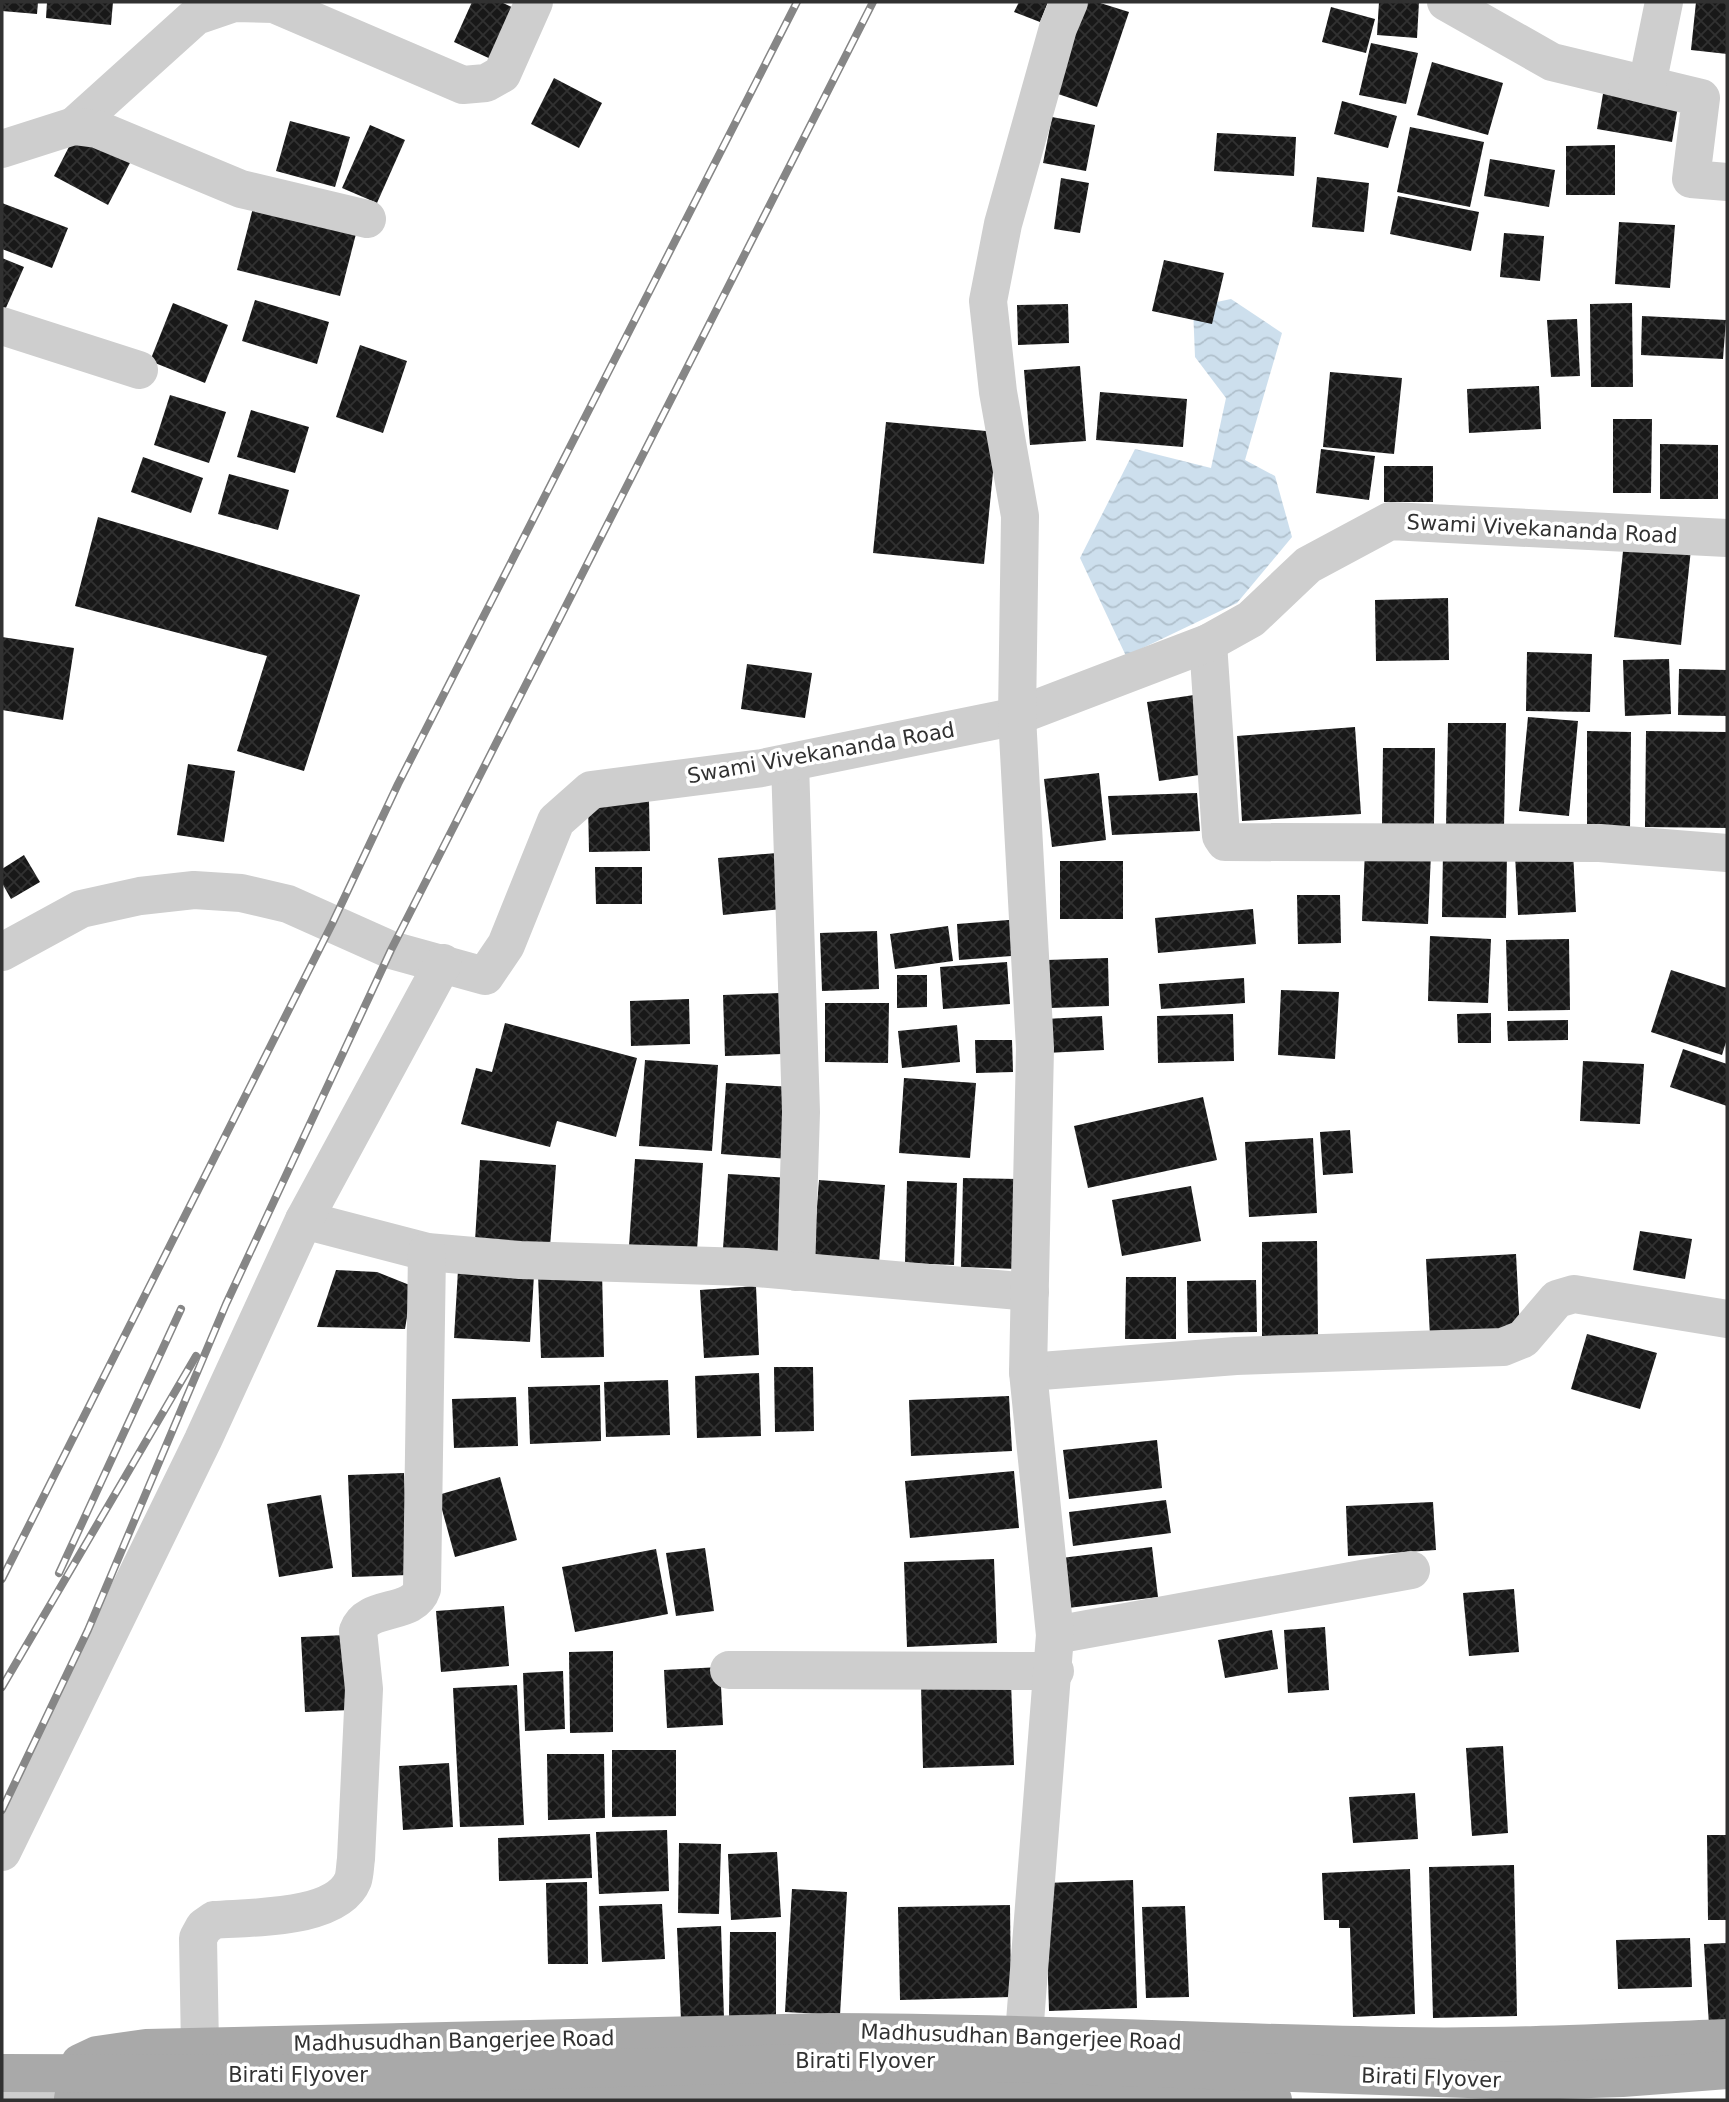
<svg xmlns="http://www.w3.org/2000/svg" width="1729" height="2102" viewBox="0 0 1729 2102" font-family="'DejaVu Sans',sans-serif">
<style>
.water{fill:url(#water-waves)}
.building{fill:url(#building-cross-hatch)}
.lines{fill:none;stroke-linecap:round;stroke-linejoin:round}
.minor{stroke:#cecece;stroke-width:38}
.major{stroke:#a9a9a9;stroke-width:38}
.rail-casing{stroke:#868686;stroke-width:8}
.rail{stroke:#fff;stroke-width:5;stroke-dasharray:16;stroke-linecap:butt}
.major-bridge{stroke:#a9a9a9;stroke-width:38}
.labels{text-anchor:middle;stroke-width:7;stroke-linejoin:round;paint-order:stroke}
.street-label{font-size:21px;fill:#313131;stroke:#fff}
</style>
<defs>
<pattern id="water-waves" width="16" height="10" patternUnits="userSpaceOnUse" patternTransform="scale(1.75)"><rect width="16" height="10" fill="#cddfed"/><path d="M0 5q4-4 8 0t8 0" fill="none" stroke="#b0c0cc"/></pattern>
<pattern id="building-cross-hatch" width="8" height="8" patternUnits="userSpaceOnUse" patternTransform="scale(1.75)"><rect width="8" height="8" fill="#181818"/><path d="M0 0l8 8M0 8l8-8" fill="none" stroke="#313131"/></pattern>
</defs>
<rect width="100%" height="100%" fill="#fff"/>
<path class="water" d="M1231,299L1282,333L1245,460L1275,476L1292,537L1237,603L1126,656L1080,558L1135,449L1211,468L1226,398L1195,357L1193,307Z"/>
<g class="building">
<path d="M2,2H38L37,14L2,11Z"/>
<path d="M47,2H113L111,25L46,18Z"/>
<path d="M472,2H501L518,10L495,61L454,42Z"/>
<path d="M1019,2H1048L1040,22L1014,12Z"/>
<path d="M1086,2H1097L1129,12L1097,107L1055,93Z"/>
<path d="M1379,2H1419L1417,38L1377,35Z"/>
<path d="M1696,2H1727V54L1691,50Z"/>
<path d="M1331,7L1375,19L1366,53L1322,42Z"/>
<path d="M1371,43L1418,53L1406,104L1359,95Z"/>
<path d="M1432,62L1503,83L1488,135L1417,115Z"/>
<path d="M554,78L602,103L579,148L531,124Z"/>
<path d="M1604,88L1679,100L1672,142L1597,129Z"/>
<path d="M1342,101L1397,116L1388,148L1334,134Z"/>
<path d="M1052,117L1095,125L1086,171L1043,163Z"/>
<path d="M290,121L350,137L335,187L276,171Z"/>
<path d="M370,125L405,140L377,203L342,188Z"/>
<path d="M1410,127L1484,142L1470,207L1397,192Z"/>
<path d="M76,133L131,161L108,205L54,176Z"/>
<path d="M1217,133L1296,137L1294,176L1214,171Z"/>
<path d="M1615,145V195H1566V146Z"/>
<path d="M1490,159L1555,170L1549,207L1484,196Z"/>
<path d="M1317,177L1369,183L1364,232L1312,227Z"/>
<path d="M1061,178L1089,183L1080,233L1054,229Z"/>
<path d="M1398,196L1479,212L1471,251L1390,234Z"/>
<path d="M255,200L358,226L340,296L237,270Z"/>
<path d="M2,203L68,228L52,268L2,249Z"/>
<path d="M1619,222L1675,225L1670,288L1615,284Z"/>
<path d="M1504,233L1544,236L1540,281L1500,277Z"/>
<path d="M2,258L24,267L5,310L2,309Z"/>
<path d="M1164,260L1224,273L1212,324L1152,311Z"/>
<path d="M255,300L329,322L317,364L242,341Z"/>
<path d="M173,303L228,325L205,383L150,361Z"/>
<path d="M1632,303L1633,387H1591L1590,304Z"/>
<path d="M1068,304L1069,343L1018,345L1017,305Z"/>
<path d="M1642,316L1726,320L1723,359L1641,355Z"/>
<path d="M1577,319L1580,376L1551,377L1547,320Z"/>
<path d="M360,345L407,361L383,433L336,417Z"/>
<path d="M1080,366L1086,441L1030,445L1024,370Z"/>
<path d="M1330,372L1402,378L1394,454L1323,447Z"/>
<path d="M1539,386L1541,429L1469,433L1467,389Z"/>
<path d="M1100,392L1187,399L1183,447L1096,440Z"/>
<path d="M170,395L226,412L209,463L154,445Z"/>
<path d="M251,410L309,427L295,473L237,457Z"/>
<path d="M1613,419H1652L1651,493H1613Z"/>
<path d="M886,422L997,432L984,564L873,553Z"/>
<path d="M1660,444L1718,445V499H1660Z"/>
<path d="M1321,449L1375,456L1369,500L1316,493Z"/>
<path d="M143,457L203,478L191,513L131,492Z"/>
<rect x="1384" y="466" width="49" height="36"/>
<path d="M229,474L289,490L278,530L218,514Z"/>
<path d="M98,517L360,595L304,771L237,751L267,656L75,606Z"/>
<path d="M1624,542L1691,549L1681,645L1614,637Z"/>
<path d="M1448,598L1449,660L1376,661L1375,600Z"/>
<path d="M2,637L74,648L63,720L2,710Z"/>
<path d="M1527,652L1592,654L1590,712L1526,711Z"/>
<path d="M1669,659L1671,714L1625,716L1623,660Z"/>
<path d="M747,664L812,673L805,718L741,709Z"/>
<path d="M1679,669L1727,670V716L1678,715Z"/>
<path d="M1194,695L1206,774L1159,781L1147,702Z"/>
<path d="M1528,717L1578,721L1569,816L1519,811Z"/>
<path d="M1448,723H1506L1504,828L1446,827Z"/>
<path d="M1355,727L1361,814L1242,821L1237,736Z"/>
<path d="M1587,731L1631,732L1630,828H1587Z"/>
<path d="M1646,731L1727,732V828L1645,827Z"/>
<path d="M1383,748H1435L1434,825L1382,824Z"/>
<path d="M188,764L235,771L224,842L177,835Z"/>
<path d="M1099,773L1106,840L1052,847L1044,779Z"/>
<path d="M1197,793L1200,831L1112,835L1108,796Z"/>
<path d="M649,801L650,851L589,852L588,802Z"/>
<path d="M1365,850L1431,853L1428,924L1362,921Z"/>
<path d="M1443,851L1507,853L1506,918L1442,917Z"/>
<path d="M1573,851L1576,912L1518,915L1515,854Z"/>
<path d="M777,853L782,909L723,915L718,858Z"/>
<path d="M24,855L40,882L11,899L2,883V869Z"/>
<rect x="1060" y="861" width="63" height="58"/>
<path d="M595,867H642V904H596Z"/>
<path d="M1297,895H1340L1341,943L1298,944Z"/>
<path d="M1253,909L1256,944L1158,953L1155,918Z"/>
<path d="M1022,919L1024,955L959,960L957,924Z"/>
<path d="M948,926L953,961L895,969L890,934Z"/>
<path d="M877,931L879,989L822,991L820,933Z"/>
<path d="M1430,936L1491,939L1488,1003L1428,1001Z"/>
<path d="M1569,939L1570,1010L1508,1011L1506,940Z"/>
<path d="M1108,958L1109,1006L1049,1008L1047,960Z"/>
<path d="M1007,962L1010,1004L943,1009L940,967Z"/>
<path d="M1671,970L1727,988V1039L1722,1055L1651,1032Z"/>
<path d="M897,975H927V1007L897,1008Z"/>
<path d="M1244,978L1245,1003L1161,1009L1159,984Z"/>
<path d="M1281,990L1339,992L1335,1059L1278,1055Z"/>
<path d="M780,993L782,1054L725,1056L723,995Z"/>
<path d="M689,999L690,1044L631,1046L630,1001Z"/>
<path d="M825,1003H889L888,1063L825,1062Z"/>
<path d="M1491,1013V1043H1458L1457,1014Z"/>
<path d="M1233,1014L1234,1061L1158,1063L1157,1016Z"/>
<path d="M1102,1016L1104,1050L1046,1053L1045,1019Z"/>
<path d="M1568,1020V1040L1508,1041L1507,1021Z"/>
<path d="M505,1023L637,1058L616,1137L557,1121L550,1147L461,1124L476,1068L492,1072Z"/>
<path d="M957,1025L960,1062L902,1068L898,1031Z"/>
<path d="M975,1040H1012L1013,1072L976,1073Z"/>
<path d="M1683,1049L1727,1064V1106L1670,1087Z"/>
<path d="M645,1060L718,1065L712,1151L639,1146Z"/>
<path d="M1583,1061L1644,1064L1640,1124L1580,1121Z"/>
<path d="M904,1078L976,1083L970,1158L899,1153Z"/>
<path d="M726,1083L793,1087L789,1159L721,1154Z"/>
<path d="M1203,1097L1217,1160L1088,1188L1074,1126Z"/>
<path d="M1350,1130L1353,1173L1323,1175L1320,1132Z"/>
<path d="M1313,1138L1317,1213L1249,1217L1245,1142Z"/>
<path d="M635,1159L703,1163L697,1250L629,1246Z"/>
<path d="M480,1160L556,1165L550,1247L475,1241Z"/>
<path d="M728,1174L790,1178L784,1253L723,1249Z"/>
<path d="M963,1178L1020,1179L1018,1269L961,1267Z"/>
<path d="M819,1180L885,1185L879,1263L813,1259Z"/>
<path d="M907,1181L957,1183L954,1265L905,1263Z"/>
<path d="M1191,1186L1201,1241L1122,1256L1112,1200Z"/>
<path d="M1640,1231L1692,1239L1685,1279L1633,1270Z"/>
<path d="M1317,1241L1318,1335L1262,1336V1242Z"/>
<path d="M1516,1254L1520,1331L1430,1336L1426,1259Z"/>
<path d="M336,1270L377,1272L412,1286L405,1329L317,1327Z"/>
<path d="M458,1270L534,1275L530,1342L454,1338Z"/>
<path d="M602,1272L604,1357L541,1358L538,1274Z"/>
<path d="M1126,1277H1176V1339H1125Z"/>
<path d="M1256,1280L1257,1332L1188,1333L1187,1281Z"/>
<path d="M756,1286L759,1355L704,1358L700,1290Z"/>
<path d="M1587,1334L1657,1353L1640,1409L1571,1389Z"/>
<path d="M774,1367H813L814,1431L775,1432Z"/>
<path d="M759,1373L761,1436L697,1438L695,1376Z"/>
<path d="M668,1380L670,1435L606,1437L604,1382Z"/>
<path d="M600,1385L601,1441L530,1444L528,1387Z"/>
<path d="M1009,1396L1012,1451L911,1456L909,1400Z"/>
<path d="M516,1397L518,1446L454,1448L452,1399Z"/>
<path d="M1157,1440L1162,1488L1069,1499L1063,1450Z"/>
<path d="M1014,1471L1019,1528L910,1538L905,1481Z"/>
<path d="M404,1473L408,1575L352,1577L348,1475Z"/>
<path d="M500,1477L517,1540L455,1557L438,1495Z"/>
<path d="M321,1495L333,1568L279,1577L267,1504Z"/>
<path d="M1166,1500L1171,1533L1073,1546L1069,1512Z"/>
<path d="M1433,1502L1436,1550L1348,1556L1346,1506Z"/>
<path d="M1152,1547L1158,1597L1068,1608L1061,1558Z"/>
<path d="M705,1548L714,1611L676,1616L666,1553Z"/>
<path d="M656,1549L668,1614L575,1632L562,1567Z"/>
<path d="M994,1559L997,1643L907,1647L904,1562Z"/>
<path d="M1514,1589L1519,1652L1469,1656L1463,1593Z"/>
<path d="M504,1606L509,1666L441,1672L436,1611Z"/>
<path d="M1325,1627L1329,1690L1288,1693L1284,1630Z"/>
<path d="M1272,1630L1278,1669L1225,1678L1218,1640Z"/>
<path d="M346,1635L350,1710L305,1712L301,1637Z"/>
<path d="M613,1651V1732L570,1733L569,1652Z"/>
<path d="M720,1667L723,1725L667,1728L664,1670Z"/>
<path d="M563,1671L565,1729L525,1731L523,1673Z"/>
<path d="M1011,1682L1014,1765L923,1768L921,1685Z"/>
<path d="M517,1685L524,1825L460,1827L453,1688Z"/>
<path d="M1503,1746L1508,1833L1472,1836L1466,1748Z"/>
<path d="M612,1750H676V1816L612,1817Z"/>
<path d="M547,1754H604L605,1818L548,1820Z"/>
<path d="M449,1763L453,1827L403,1830L399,1766Z"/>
<path d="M1415,1793L1418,1839L1353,1843L1349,1797Z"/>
<path d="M667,1830L669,1891L599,1894L596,1832Z"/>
<path d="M590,1834L592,1878L499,1881L498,1838Z"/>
<path d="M1707,1835H1727V1920H1708Z"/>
<path d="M679,1843L721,1844L719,1914L678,1913Z"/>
<path d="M777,1852L781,1917L731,1920L728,1854Z"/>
<path d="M1514,1865L1517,2016L1433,2018L1429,1867Z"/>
<path d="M1410,1869L1415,2014L1353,2017L1350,1928H1339V1920H1324L1322,1873Z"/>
<path d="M1133,1880L1137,2008L1049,2011L1045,1883Z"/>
<path d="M587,1882L588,1964H548L546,1883Z"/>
<path d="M792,1889L847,1892L840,2015L785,2012Z"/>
<path d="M662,1904L665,1959L602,1962L599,1906Z"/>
<path d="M1010,1905L1011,1997L900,2000L898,1907Z"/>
<path d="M1185,1906L1189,1997L1146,1998L1142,1907Z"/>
<path d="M721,1926L724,2018L681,2020L677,1928Z"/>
<path d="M730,1932H776V2018H729Z"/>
<path d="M1690,1938L1692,1987L1618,1989L1616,1940Z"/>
<path d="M1727,1943V2024L1709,2025L1704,1944Z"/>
</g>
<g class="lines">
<g class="minor">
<path d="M1446,2L1552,62L1701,98L1691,179L1727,182"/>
<path d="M1647,85L1664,2"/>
<path d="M74,126L196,16L234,3L274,4L463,85L486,83L502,74L534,2"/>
<path d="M2,149L74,126L97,129L241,189L367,219"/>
<path d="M2,326L139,370"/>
<path d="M1208,643L1221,836L1225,842L1600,843L1727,853"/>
<path d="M790,763L801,1112L796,1272"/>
<path d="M2,952L81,909L140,896L194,890L241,893L288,904L391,950L485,976L506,945L556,821L591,790L762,768L1017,716L1208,643L1251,619L1308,565L1390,521L1727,538"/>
<path d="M304,1220L427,1252L520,1260L746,1267L1030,1292"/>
<path d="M1028,1372L1236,1356L1503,1347L1523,1339L1557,1299L1574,1294L1727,1319"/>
<path d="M1055,1635L1411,1570"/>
<path d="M729,1670L1055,1671"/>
<path d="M2,1852L203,1440L304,1220L443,963"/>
<path d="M200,2047L198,1938L204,1927L214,1920C250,1917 337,1920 353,1880C355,1874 355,1865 356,1859L364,1689L358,1631C368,1603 413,1617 422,1589L427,1252"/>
<path d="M1024,2068V2035L1055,1635L1028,1372L1035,1048L1017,716L1020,516L998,392L988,301L1003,224L1058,28L1069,2"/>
<path d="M2,2096L73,2100"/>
</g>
<path class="major" d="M1273,2100C1120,2091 967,2082 815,2084C567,2086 320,2102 73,2099L80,2063L97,2055L146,2048L829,2032C1019,2032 1209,2043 1400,2046C1509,2048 1618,2042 1727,2038"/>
<defs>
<g id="rail">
<path d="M59,1573L181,1309"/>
<path d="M2,1579L332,924L398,784L797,2"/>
<path d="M2,1687L196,1356"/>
<path d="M2,1810L88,1630L226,1304L391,950L873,2"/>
</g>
</defs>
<use href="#rail" class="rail-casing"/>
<use href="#rail" class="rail"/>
<path class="major-bridge" d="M2,2073L402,2074L910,2060L1528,2081L1622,2078L1727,2070"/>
</g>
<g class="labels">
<g class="street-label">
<text transform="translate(1542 529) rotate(3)" y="7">Swami Vivekananda Road</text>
<text transform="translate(821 753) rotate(-10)" y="7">Swami Vivekananda Road</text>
<text transform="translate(1021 2037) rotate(2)" y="7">Madhusudhan Bangerjee Road</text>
<text transform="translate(454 2041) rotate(-1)" y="7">Madhusudhan Bangerjee Road</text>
<text x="865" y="2068">Birati Flyover</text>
<text x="298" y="2082">Birati Flyover</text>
<text transform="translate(1431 2078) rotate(2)" y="7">Birati Flyover</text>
</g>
</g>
<rect width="1729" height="2102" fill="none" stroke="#313131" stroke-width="7"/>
</svg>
